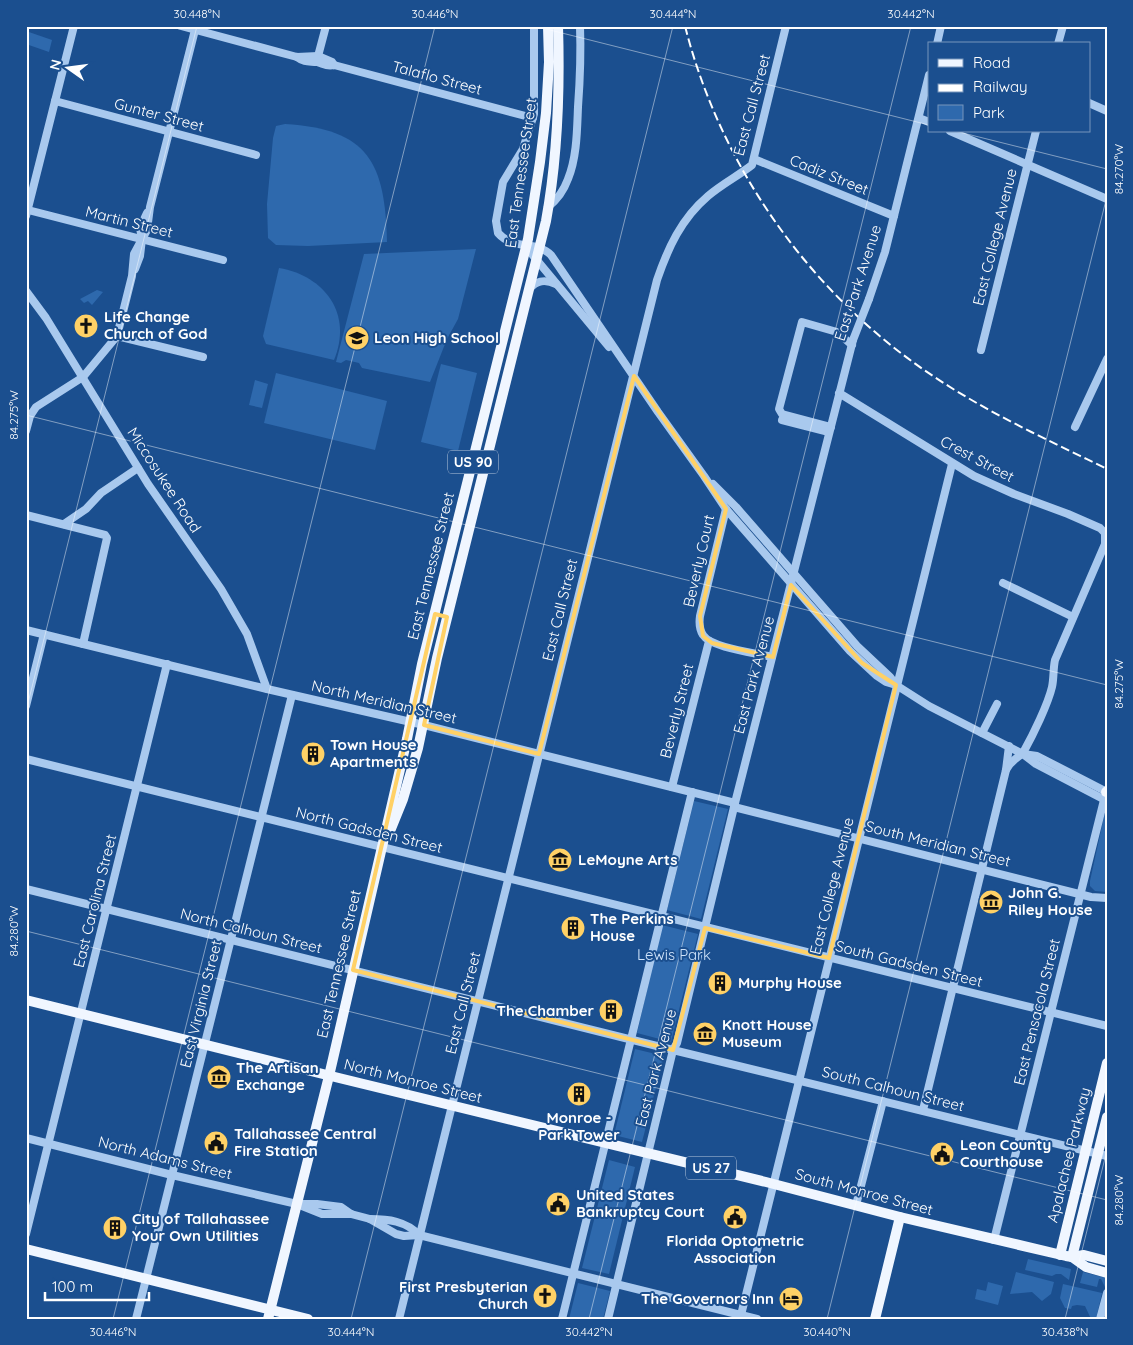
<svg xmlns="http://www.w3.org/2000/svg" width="1133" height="1345" viewBox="0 0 1133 1345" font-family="Quicksand,sans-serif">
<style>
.green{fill:#2e69ad}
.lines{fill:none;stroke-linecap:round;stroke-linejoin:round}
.minor{stroke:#a9c9ee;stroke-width:8}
.major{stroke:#f0f6ff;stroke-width:10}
.rail{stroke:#fff;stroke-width:2;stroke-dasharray:9 4;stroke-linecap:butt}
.minor-bridge{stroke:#a9c9ee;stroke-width:8}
.marked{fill:none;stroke:#ffd166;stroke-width:4;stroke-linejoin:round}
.ticks{fill:none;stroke:#fff;stroke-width:1;stroke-opacity:0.45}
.labels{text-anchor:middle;stroke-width:4;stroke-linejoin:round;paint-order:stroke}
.shield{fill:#1b4f8f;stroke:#bbcadd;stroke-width:1}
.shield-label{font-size:14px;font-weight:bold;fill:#fff}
.street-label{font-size:15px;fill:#fff;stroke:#1b4f8f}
.poi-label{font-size:15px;font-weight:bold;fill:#fff;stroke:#1b4f8f;text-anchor:start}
.park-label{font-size:15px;fill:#cfe3fa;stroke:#1b4f8f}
.neatline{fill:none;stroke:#fff;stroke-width:2}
.ticks-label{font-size:12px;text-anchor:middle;fill:#fff}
</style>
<rect width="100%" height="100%" fill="#1b4f8f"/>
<g class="green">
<path d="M26,31L52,40L49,52L26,44Z"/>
<path d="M285,124C369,129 385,163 387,242L308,246L276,245L268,238L267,204L273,138L276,126Z"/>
<path d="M476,249L458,319L447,339L430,382L362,368L359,363L346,360L341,363L336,362L364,254Z"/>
<path d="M279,268C325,276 353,314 334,360L266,344L263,336Z"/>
<path d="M97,290L103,292L92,305L88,301L84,303L80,299Z"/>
<path d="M441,364L477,373L458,451L421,442Z"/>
<path d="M276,373L387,401L375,450L264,423Z"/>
<path d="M255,380L268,384L262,408L249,405Z"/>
<path d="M694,801L728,809L701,919L667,910Z"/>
<path d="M1107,811V892L1095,891L1090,886V881L1105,812Z"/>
<path d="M662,925L698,934L671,1042L637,1033Z"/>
<path d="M635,1049L664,1056L642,1142L614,1135Z"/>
<path d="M609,1160L635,1167L609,1274L582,1268Z"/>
<path d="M1028,1259L1071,1269L1069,1280L1061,1274H1056L1052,1276L1025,1270Z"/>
<path d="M1016,1272L1054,1282L1051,1294L1042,1301L1032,1292L1010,1294Z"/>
<path d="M1083,1272L1106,1278L1105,1287L1101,1279H1099L1097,1287L1080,1283Z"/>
<path d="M988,1282L1003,1286L998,1305L975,1299L977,1289L986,1291Z"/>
<path d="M578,1283L610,1291L603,1319H569Z"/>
<path d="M1063,1284L1102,1293L1096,1319H1091L1085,1306L1077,1305L1072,1306L1071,1309L1065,1308L1060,1298Z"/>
</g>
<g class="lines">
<g class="minor">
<path d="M181,26L297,57L318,56L332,62L334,65"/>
<path d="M534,26V114L523,149L503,182L496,221L498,233C514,251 536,240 551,255L658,412L704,476L726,509L850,651L877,676L886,682L896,685"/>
<path d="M937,44L941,26"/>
<path d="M1058,44L1063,26"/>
<path d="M297,57C305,63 309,61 317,62C324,64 327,67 334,65L533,118"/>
<path d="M317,60L326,26"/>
<path d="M55,101L256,155"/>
<path d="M1089,103L1107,111"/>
<path d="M919,118L929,122"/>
<path d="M950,131L1107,199"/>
<path d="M754,159L894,216"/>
<path d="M548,207C557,200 564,190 568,179C577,157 577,130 578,107C580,80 581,53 580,26"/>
<path d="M28,210L223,260"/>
<path d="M26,216L74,26"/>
<path d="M526,247L609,347"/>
<path d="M135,269L140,256L142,239L140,228L147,213"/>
<path d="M529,289C537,280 545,279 556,284"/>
<path d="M26,291L46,318L148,484L221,589L247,634L267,689"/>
<path d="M869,299L885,252L929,75"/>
<path d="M117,336L203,357"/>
<path d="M981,350L1036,131"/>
<path d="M839,393L974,476L1014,494L1068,514L1100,528L1105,533V544L1055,660C1053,669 1054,678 1052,687C1048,704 1033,735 1024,751C1021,757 1012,758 1006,770"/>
<path d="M782,420L829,432"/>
<path d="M831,427L782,414L779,409L802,322L837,332L852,345"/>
<path d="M1075,427L1107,359"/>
<path d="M26,431L30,416L36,407L83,377L117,336L132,276L134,254L147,230L150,207L196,26"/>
<path d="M713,484L736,507L857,646L890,677L896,685L929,706L1023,754L1036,764L1107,801"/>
<path d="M726,509L700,616C699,623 699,629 703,635C711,648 757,653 772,657"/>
<path d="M26,515L105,535L107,538L83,644"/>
<path d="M64,524L86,509L101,493L138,468"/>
<path d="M1003,583L1073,617"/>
<path d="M26,630L267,689L424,725L735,803"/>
<path d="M26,706L44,634"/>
<path d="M982,733L997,704"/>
<path d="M1023,754L1037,756L1107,792"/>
<path d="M26,759L1107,1026"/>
<path d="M672,787L709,641"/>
<path d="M734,807L1091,897L1107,898"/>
<path d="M26,889L673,1050L1107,1156"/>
<path d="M923,1110L1006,770L1009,746"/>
<path d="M26,1138L172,1175L297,1204L322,1214H351"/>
<path d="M297,1204H317L341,1207L351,1214L370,1219L396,1234L404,1236L419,1235L757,1319"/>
<path d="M856,1205L883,1101"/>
<path d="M370,1219C388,1219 406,1221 419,1235"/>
<path d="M26,1234L167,664"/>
<path d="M994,1240L1105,796"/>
<path d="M136,1319L292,695"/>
<path d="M399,1319L657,280C668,248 681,219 708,196C722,184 738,176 752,165L786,26"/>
<path d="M562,1319L692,792"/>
<path d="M608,1319L673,1050L677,1043L735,803L853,340"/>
<path d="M740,1319L952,464"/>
<path d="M1100,1319L1107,1293"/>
</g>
<g class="major">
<path d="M1106,792L1107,791"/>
<path d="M390,831L403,799L418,748L437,658L546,221C558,156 560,91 558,26"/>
<path d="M26,1000L339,1078L766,1182L900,1217L1066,1256L1072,1257L1084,1255L1107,1261"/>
<path d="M26,1249L308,1319"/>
<path d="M1060,1255L1107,1063"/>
<path d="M1072,1257L1107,1117"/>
<path d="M1072,1257L1086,1267L1107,1273"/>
<path d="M268,1319L329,1076L407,739L422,664L528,239L540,162L546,113L549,62L548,26"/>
<path d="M875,1319L900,1217"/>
</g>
<path class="rail" d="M685,26C721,168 811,295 933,376C988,413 1048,440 1107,469"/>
<path class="minor-bridge" d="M853,340L869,299"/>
</g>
<path class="marked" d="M634,376L726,509L700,616L703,636L712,643L773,657L791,585L862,663L896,685L829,958L705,928L673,1050L353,970L435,614L447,617L424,725L539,754Z"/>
<path class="ticks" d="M534,26L929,125M955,131L1107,169M26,415L1107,685M26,711L197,26M26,931L1107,1200M113,1319L435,26M351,1319L673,26M589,1319L911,26M827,1319L1107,196M1065,1319L1107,1150"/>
<defs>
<symbol id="church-disc" viewBox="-11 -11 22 22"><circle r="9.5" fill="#ffd166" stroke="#1b4f8f"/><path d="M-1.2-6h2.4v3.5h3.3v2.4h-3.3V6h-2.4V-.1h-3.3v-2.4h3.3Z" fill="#111"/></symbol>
<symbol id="school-disc" viewBox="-11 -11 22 22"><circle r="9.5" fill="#ffd166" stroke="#1b4f8f"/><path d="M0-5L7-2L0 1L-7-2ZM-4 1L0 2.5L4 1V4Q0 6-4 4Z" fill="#111"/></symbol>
<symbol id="building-disc" viewBox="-11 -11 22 22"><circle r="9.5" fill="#ffd166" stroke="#1b4f8f"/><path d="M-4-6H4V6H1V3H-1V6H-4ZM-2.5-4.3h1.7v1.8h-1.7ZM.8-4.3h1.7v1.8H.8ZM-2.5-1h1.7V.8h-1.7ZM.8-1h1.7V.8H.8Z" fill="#111"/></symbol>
<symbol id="museum-disc" viewBox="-11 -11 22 22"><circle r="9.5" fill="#ffd166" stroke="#1b4f8f"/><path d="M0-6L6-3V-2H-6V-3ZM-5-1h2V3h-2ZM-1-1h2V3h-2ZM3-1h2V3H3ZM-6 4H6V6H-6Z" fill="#111"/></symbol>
<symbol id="civic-disc" viewBox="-11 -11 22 22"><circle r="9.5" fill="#ffd166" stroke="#1b4f8f"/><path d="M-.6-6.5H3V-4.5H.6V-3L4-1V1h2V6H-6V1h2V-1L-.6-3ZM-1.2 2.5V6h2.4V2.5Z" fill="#111"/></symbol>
<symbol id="hotel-disc" viewBox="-11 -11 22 22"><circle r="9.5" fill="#ffd166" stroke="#1b4f8f"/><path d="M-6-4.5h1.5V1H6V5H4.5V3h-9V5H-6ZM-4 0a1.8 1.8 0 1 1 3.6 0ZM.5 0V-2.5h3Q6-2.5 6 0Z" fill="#111"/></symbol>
</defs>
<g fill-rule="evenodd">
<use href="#church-disc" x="72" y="312" width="28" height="28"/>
<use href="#school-disc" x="343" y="324" width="28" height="28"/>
<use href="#building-disc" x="299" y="740" width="28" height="28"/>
<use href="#museum-disc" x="546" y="846" width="28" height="28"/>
<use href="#museum-disc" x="977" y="888" width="28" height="28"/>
<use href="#building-disc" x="559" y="914" width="28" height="28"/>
<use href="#building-disc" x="706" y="969" width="28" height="28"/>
<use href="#building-disc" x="597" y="997" width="28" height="28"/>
<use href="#museum-disc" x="691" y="1020" width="28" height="28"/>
<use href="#museum-disc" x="205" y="1063" width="28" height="28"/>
<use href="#building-disc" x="565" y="1080" width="28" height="28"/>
<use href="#civic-disc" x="202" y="1129" width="28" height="28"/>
<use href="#civic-disc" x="928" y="1140" width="28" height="28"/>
<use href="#civic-disc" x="544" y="1190" width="28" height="28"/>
<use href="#civic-disc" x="721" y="1203" width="28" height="28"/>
<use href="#building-disc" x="101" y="1214" width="28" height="28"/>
<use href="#church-disc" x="531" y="1282" width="28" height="28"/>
<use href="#hotel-disc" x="777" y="1285" width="28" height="28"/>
</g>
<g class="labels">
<g class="shield">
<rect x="448" y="450.5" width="50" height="23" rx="4"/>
<rect x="686" y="1156.5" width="50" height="23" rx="4"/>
</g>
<g class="shield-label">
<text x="473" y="467">US 90</text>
<text x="711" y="1173">US 27</text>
</g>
<g class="street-label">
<text transform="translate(437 78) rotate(15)" y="5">Talaflo Street</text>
<text transform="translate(752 105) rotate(-75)" y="5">East Call Street</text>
<text transform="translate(159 115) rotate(15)" y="5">Gunter Street</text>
<text transform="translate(521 173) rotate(-82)" y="5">East Tennessee Street</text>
<text transform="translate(829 175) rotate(22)" y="5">Cadiz Street</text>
<text transform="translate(129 222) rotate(14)" y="5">Martin Street</text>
<text transform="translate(995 237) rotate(-76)" y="5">East College Avenue</text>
<text transform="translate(858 283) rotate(-72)" y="5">East Park Avenue</text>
<text transform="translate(977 459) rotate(28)" y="5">Crest Street</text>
<text transform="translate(164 480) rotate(57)" y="5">Miccosukee Road</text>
<text transform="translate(699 561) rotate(-77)" y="5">Beverly Court</text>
<text transform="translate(431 566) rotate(-76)" y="5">East Tennessee Street</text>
<text transform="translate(560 610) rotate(-76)" y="5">East Call Street</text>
<text transform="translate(754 675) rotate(-75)" y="5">East Park Avenue</text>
<text transform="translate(384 702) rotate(13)" y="5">North Meridian Street</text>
<text transform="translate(677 711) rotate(-76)" y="5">Beverly Street</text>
<text transform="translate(369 830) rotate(14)" y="5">North Gadsden Street</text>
<text transform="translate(938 844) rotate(14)" y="5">South Meridian Street</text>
<text transform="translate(832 886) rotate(-76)" y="5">East College Avenue</text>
<text transform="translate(95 901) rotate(-76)" y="5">East Carolina Street</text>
<text transform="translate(251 931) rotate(14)" y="5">North Calhoun Street</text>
<text transform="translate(339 964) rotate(-77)" y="5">East Tennessee Street</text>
<text transform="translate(909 964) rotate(14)" y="5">South Gadsden Street</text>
<text transform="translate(463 1003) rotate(-76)" y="5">East Call Street</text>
<text transform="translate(201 1004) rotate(-76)" y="5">East Virginia Street</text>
<text transform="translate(1037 1012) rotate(-76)" y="5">East Pensacola Street</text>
<text transform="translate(656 1068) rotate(-75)" y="5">East Park Avenue</text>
<text transform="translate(413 1081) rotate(14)" y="5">North Monroe Street</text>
<text transform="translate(893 1089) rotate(14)" y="5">South Calhoun Street</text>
<text transform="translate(1069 1155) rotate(-76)" y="5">Apalachee Parkway</text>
<text transform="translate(165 1158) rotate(14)" y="5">North Adams Street</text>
<text transform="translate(864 1192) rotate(15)" y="5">South Monroe Street</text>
</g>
<g class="poi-label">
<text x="104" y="322">Life Change<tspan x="104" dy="17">Church of God</tspan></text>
<text x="374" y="343">Leon High School</text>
<text x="330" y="750">Town House<tspan x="330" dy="17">Apartments</tspan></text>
<text x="578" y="865">LeMoyne Arts</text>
<text x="1008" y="898">John G.<tspan x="1008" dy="17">Riley House</tspan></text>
<text x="590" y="924">The Perkins<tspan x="590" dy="17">House</tspan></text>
<text x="738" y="988">Murphy House</text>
<text x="594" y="1016" text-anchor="end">The Chamber</text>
<text x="722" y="1030">Knott House<tspan x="722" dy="17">Museum</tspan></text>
<text x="236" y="1073">The Artisan<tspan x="236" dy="17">Exchange</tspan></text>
<text x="579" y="1123" text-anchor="middle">Monroe -<tspan x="579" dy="17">Park Tower</tspan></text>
<text x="234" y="1139">Tallahassee Central<tspan x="234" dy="17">Fire Station</tspan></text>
<text x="960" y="1150">Leon County<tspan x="960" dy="17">Courthouse</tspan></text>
<text x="576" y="1200">United States<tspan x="576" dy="17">Bankruptcy Court</tspan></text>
<text x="132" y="1224">City of Tallahassee<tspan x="132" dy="17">Your Own Utilities</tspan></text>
<text x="735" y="1246" text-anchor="middle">Florida Optometric<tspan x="735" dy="17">Association</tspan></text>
<text x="528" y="1292" text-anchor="end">First Presbyterian<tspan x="528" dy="17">Church</tspan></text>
<text x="774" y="1304" text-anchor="end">The Governors Inn</text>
</g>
<g class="park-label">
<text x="674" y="960">Lewis Park</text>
</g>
</g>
<rect width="1133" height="1345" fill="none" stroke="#1b4f8f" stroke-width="55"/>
<rect x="928" y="42" width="162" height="90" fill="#1b4f8f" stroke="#7695bc"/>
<rect x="938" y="59" width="25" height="8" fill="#f0f6ff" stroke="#7695bc"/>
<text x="973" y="68" font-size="15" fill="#ffffff">Road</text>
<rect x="938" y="84" width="25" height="8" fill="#ffffff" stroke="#7695bc"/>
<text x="973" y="92" font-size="15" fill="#ffffff">Railway</text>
<rect x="938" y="105" width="25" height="15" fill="#2e69ad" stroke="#7695bc"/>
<text x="973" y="118" font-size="15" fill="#ffffff">Park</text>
<g transform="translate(68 68) rotate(284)" stroke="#1b4f8f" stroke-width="4" paint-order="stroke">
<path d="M0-4L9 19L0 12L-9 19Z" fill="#ffffff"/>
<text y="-8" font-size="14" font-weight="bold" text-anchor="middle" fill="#ffffff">N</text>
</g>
<path d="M45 1292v8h104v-8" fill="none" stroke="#ffffff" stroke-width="2.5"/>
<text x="52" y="1292" font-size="15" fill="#ffffff" stroke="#1b4f8f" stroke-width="4" paint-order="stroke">100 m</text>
<rect x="28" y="28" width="1078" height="1290" class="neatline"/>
<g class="ticks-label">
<text x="197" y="18">30.448°N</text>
<text x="435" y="18">30.446°N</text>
<text x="673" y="18">30.444°N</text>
<text x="911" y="18">30.442°N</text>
<text transform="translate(1119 169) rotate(-90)" y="4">84.270°W</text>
<text transform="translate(14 415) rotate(-90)" y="4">84.275°W</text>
<text transform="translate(1119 684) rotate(-90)" y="4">84.275°W</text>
<text transform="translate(14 931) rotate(-90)" y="4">84.280°W</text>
<text transform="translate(1119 1200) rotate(-90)" y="4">84.280°W</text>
<text x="113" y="1336">30.446°N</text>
<text x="351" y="1336">30.444°N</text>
<text x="589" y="1336">30.442°N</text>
<text x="827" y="1336">30.440°N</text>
<text x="1065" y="1336">30.438°N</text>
</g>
</svg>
